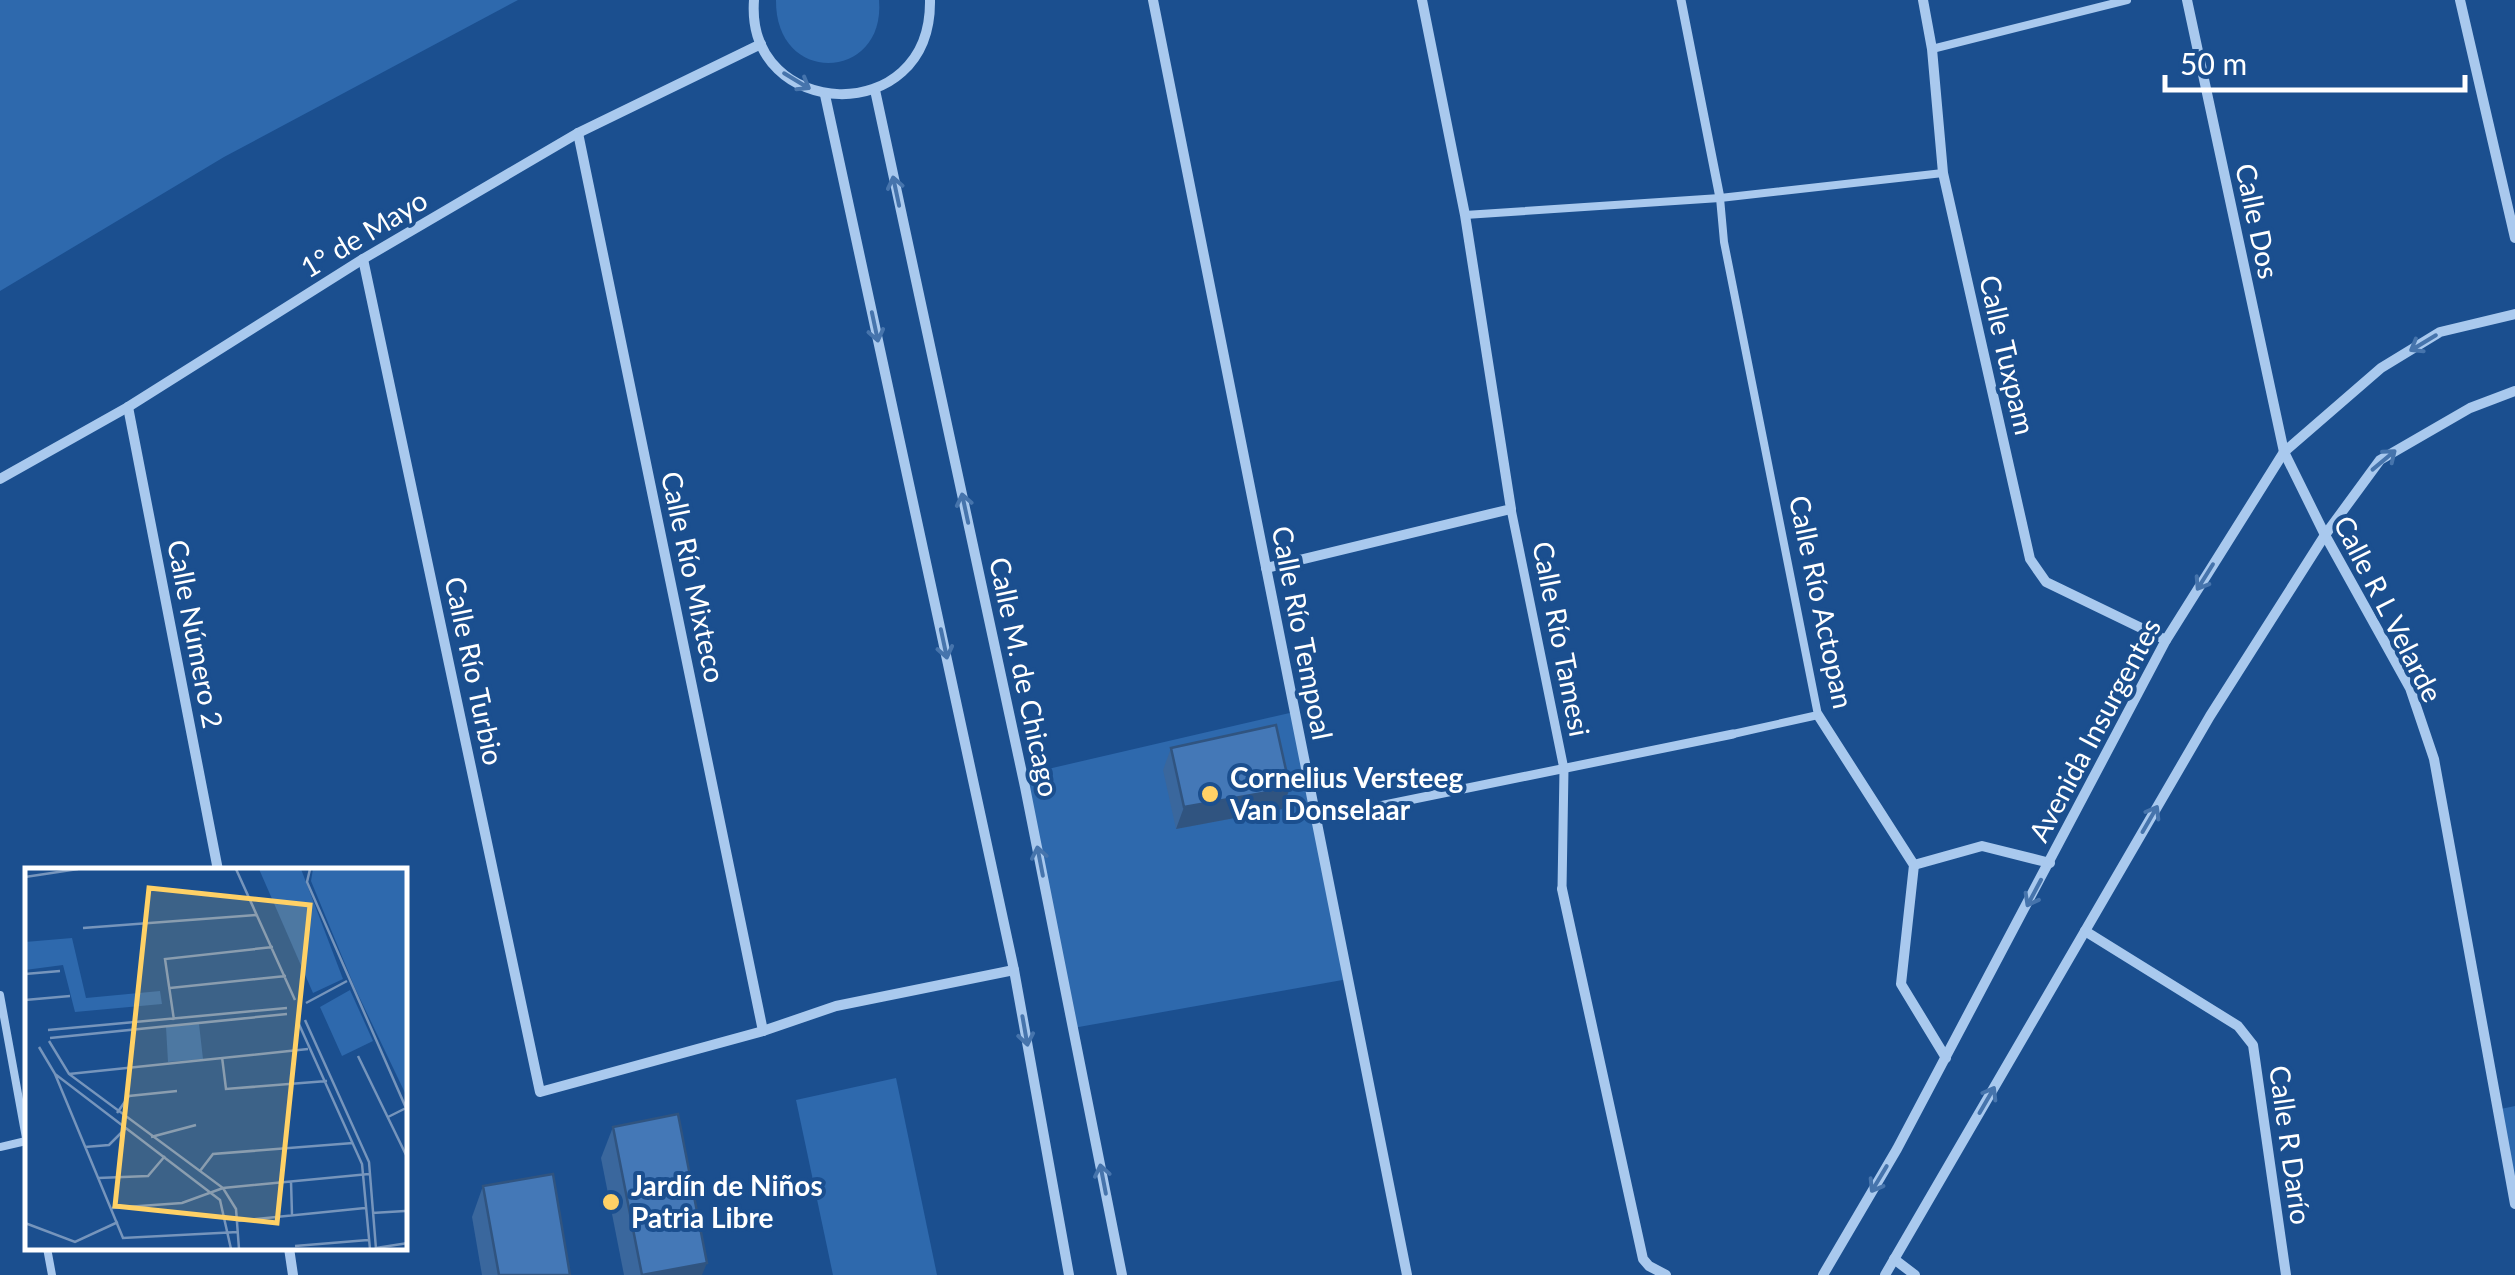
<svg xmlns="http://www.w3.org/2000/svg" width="2515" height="1275" viewBox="0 0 2515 1275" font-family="Lato,sans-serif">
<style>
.green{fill:#2e69ad}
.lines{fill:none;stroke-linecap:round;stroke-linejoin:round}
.service{stroke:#a9c9ee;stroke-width:8}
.pedestrian{stroke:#a9c9ee;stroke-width:9}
.minor{stroke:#a9c9ee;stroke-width:10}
.wall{fill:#3a679d}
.shaded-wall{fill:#305480}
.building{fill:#4478b7;stroke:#305480;stroke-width:2.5}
.oneway{stroke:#4674ac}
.poi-dot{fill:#ffd166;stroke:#1b4f8f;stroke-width:4}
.labels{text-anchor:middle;stroke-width:8;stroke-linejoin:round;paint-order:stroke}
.street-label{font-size:28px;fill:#fff;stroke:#1b4f8f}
.poi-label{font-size:28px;font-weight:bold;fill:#fff;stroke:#1b4f8f;text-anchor:start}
.inset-road{fill:none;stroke:#7695bc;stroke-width:2.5}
.view{fill:#ffd166;fill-opacity:0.15;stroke:#ffd166;stroke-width:5}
.inset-edge{fill:none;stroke:#fff;stroke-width:5}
</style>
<rect width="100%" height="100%" fill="#1b4f8f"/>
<g class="green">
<path d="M0,0H518L224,157L0,291Z"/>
<path d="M776,0H879C886,81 775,87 776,0Z"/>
<path d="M1294,712L1348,979L1073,1028L1022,775Z"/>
<path d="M896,1078L937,1275H833L796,1100Z"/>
<path d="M2515,1106V1204L2496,1110Z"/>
</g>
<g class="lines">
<g class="service">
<path d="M1932,49L2127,0"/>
<path d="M1720,198L1724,242L1818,715L1733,734"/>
<path d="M1465,215L1720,198L1943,173"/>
<path d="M0,995L28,1149"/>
<path d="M0,1147L26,1141"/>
<path d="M47,1248L52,1275"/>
</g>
<g class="pedestrian">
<path d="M1681,0L1720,198"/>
<path d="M1511,509L1564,769L1562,889"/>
<path d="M1316,819L1733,734"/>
</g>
<g class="minor">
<path d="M754,0C745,121 932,130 930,0"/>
<path d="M1153,0L1407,1275"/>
<path d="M1923,0L1932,49L1943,173L2030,559L2046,582L2166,640"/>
<path d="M2187,0L2284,452L2325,535L2410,688L2434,759L2515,1204"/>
<path d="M2460,0L2515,238"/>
<path d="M875,90L1025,787L1122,1275"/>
<path d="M825,95L1014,970L1069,1275"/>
<path d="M578,133L763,1031"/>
<path d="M363,259L540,1092L763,1031L836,1006L1014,970"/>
<path d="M128,407L218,870"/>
<path d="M0,479L128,407L363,259L578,133L761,44"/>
<path d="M1266,568L1511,509L1465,215L1422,0"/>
<path d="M1818,715L1914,865L1901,984L1946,1058"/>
<path d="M1914,865L1982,846L2050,863"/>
<path d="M1562,889L1643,1259L1649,1266L1666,1275"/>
<path d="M2085,931L2238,1026L2253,1045L2286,1275"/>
<path d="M289,1248L293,1275"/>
<path d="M1894,1259L1915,1275"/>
<path d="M1823,1275L1897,1149L2166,640L2284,452L2381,368L2440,332L2515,314"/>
<path d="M1885,1275L2210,716L2325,535L2380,460L2470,408L2515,391"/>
</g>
</g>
<g class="wall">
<path d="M1171,748L1282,809L1176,829L1163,770Z"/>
<path d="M613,1127L702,1275H624L601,1158Z"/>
<path d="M483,1186L570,1275H482L472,1217Z"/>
</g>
<g class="shaded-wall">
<path d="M1290,788L1282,809L1176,829L1184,807Z"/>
<path d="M707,1263L702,1275H647Z"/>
</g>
<g class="building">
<path d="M1276,725L1290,788L1184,807L1171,748Z"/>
<path d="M678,1114L707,1263L642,1275L613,1127Z"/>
<path d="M553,1174L570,1275H499L483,1186Z"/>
</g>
<defs><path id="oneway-shaft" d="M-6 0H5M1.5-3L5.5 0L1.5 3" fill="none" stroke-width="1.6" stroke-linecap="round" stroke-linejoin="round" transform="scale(2.5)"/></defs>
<g class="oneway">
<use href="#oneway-shaft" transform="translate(797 81) rotate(31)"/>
<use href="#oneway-shaft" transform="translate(896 191) rotate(-102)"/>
<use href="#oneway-shaft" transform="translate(875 327) rotate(78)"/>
<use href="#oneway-shaft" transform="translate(2423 343) rotate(149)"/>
<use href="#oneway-shaft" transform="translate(2384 460) rotate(-40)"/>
<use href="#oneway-shaft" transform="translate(965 508) rotate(-102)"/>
<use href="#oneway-shaft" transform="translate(2205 577) rotate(122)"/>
<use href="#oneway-shaft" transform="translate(944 644) rotate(78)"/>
<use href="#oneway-shaft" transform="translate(2150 819) rotate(-60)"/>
<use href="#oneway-shaft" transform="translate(1040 861) rotate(-101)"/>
<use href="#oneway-shaft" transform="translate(2034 893) rotate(118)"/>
<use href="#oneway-shaft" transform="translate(1025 1031) rotate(80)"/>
<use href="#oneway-shaft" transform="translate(1987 1100) rotate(-60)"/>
<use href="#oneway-shaft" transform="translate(1103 1179) rotate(-101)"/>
<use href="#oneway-shaft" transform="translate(1879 1179) rotate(121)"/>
</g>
<g class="poi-dot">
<circle cx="1210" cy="794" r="10"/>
<circle cx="611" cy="1202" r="10"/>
</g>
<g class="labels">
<g class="street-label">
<text transform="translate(2257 221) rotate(78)" y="10">Calle Dos</text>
<text transform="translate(364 234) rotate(-31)" y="10">1° de Mayo</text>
<text transform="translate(2007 355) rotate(77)" y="10">Calle Tuxpam</text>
<text transform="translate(693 577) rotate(78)" y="10">Calle Río Mixteco</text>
<text transform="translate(1821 602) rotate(78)" y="10">Calle Río Actopan</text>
<text transform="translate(2388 609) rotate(63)" y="10">Calle R L Velarde</text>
<text transform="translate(1302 633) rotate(79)" y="10">Calle Río Tempoal</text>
<text transform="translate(195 634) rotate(79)" y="10">Calle Número 2</text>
<text transform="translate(1561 639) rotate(79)" y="10">Calle Río Tamesi</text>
<text transform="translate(474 671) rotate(78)" y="10">Calle Río Turbio</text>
<text transform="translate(1024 677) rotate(78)" y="10">Calle M. de Chicago</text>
<text transform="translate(2095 730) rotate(-62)" y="10">Avenida Insurgentes</text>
<text transform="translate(2290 1145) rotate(82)" y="10">Calle R Darío</text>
</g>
<g class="poi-label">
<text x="1230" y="788">Cornelius Versteeg<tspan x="1230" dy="32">Van Donselaar</tspan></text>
<text x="631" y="1196">Jardín de Niños<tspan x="631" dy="32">Patria Libre</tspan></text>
</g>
</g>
<g transform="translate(25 868)">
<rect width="382" height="382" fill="#1b4f8f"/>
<path d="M234,1H276L318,111L288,125ZM288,1H382V229L330,120L286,13ZM47,70L61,130L135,123L137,136L50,144L38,97L0,102V74ZM325,122L348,173L317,188L295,139ZM174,156L178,191L143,194L141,159Z" fill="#2e69ad"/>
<path class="inset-road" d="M211,1L270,132M285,1L282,14L381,240L363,249M0,9L53,1M58,60L232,47M0,106L35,103M145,120L261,108M0,132L45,128M281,135L322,113M149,152L140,91L248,79M280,152L344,294L351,381M273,154L337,296L345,381M23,162L262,140M25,170L262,146M24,173L44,206L198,320L211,341L214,381M14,179L30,206L195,332L206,381M333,188L383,291M197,189L201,221L302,213M30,206L98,370L213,364M44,206L283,181M92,245L104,228L152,223M126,269L171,257M60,279L84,277L101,260M175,303L188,286L328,275M73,310L123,308L140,288M266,313L267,347M87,340L157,335L198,320L344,306M347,345L380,343M212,353L340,340M0,355L50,374L93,354M270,378L343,372M351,380L383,375"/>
<path class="view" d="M124,20L285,37L252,355L90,338Z"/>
<rect width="382" height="382" class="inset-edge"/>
</g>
<path d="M2165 75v15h300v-15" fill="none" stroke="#ffffff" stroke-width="5"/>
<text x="2180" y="75" font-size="30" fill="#ffffff" stroke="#1b4f8f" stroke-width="8" paint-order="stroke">50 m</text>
</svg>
